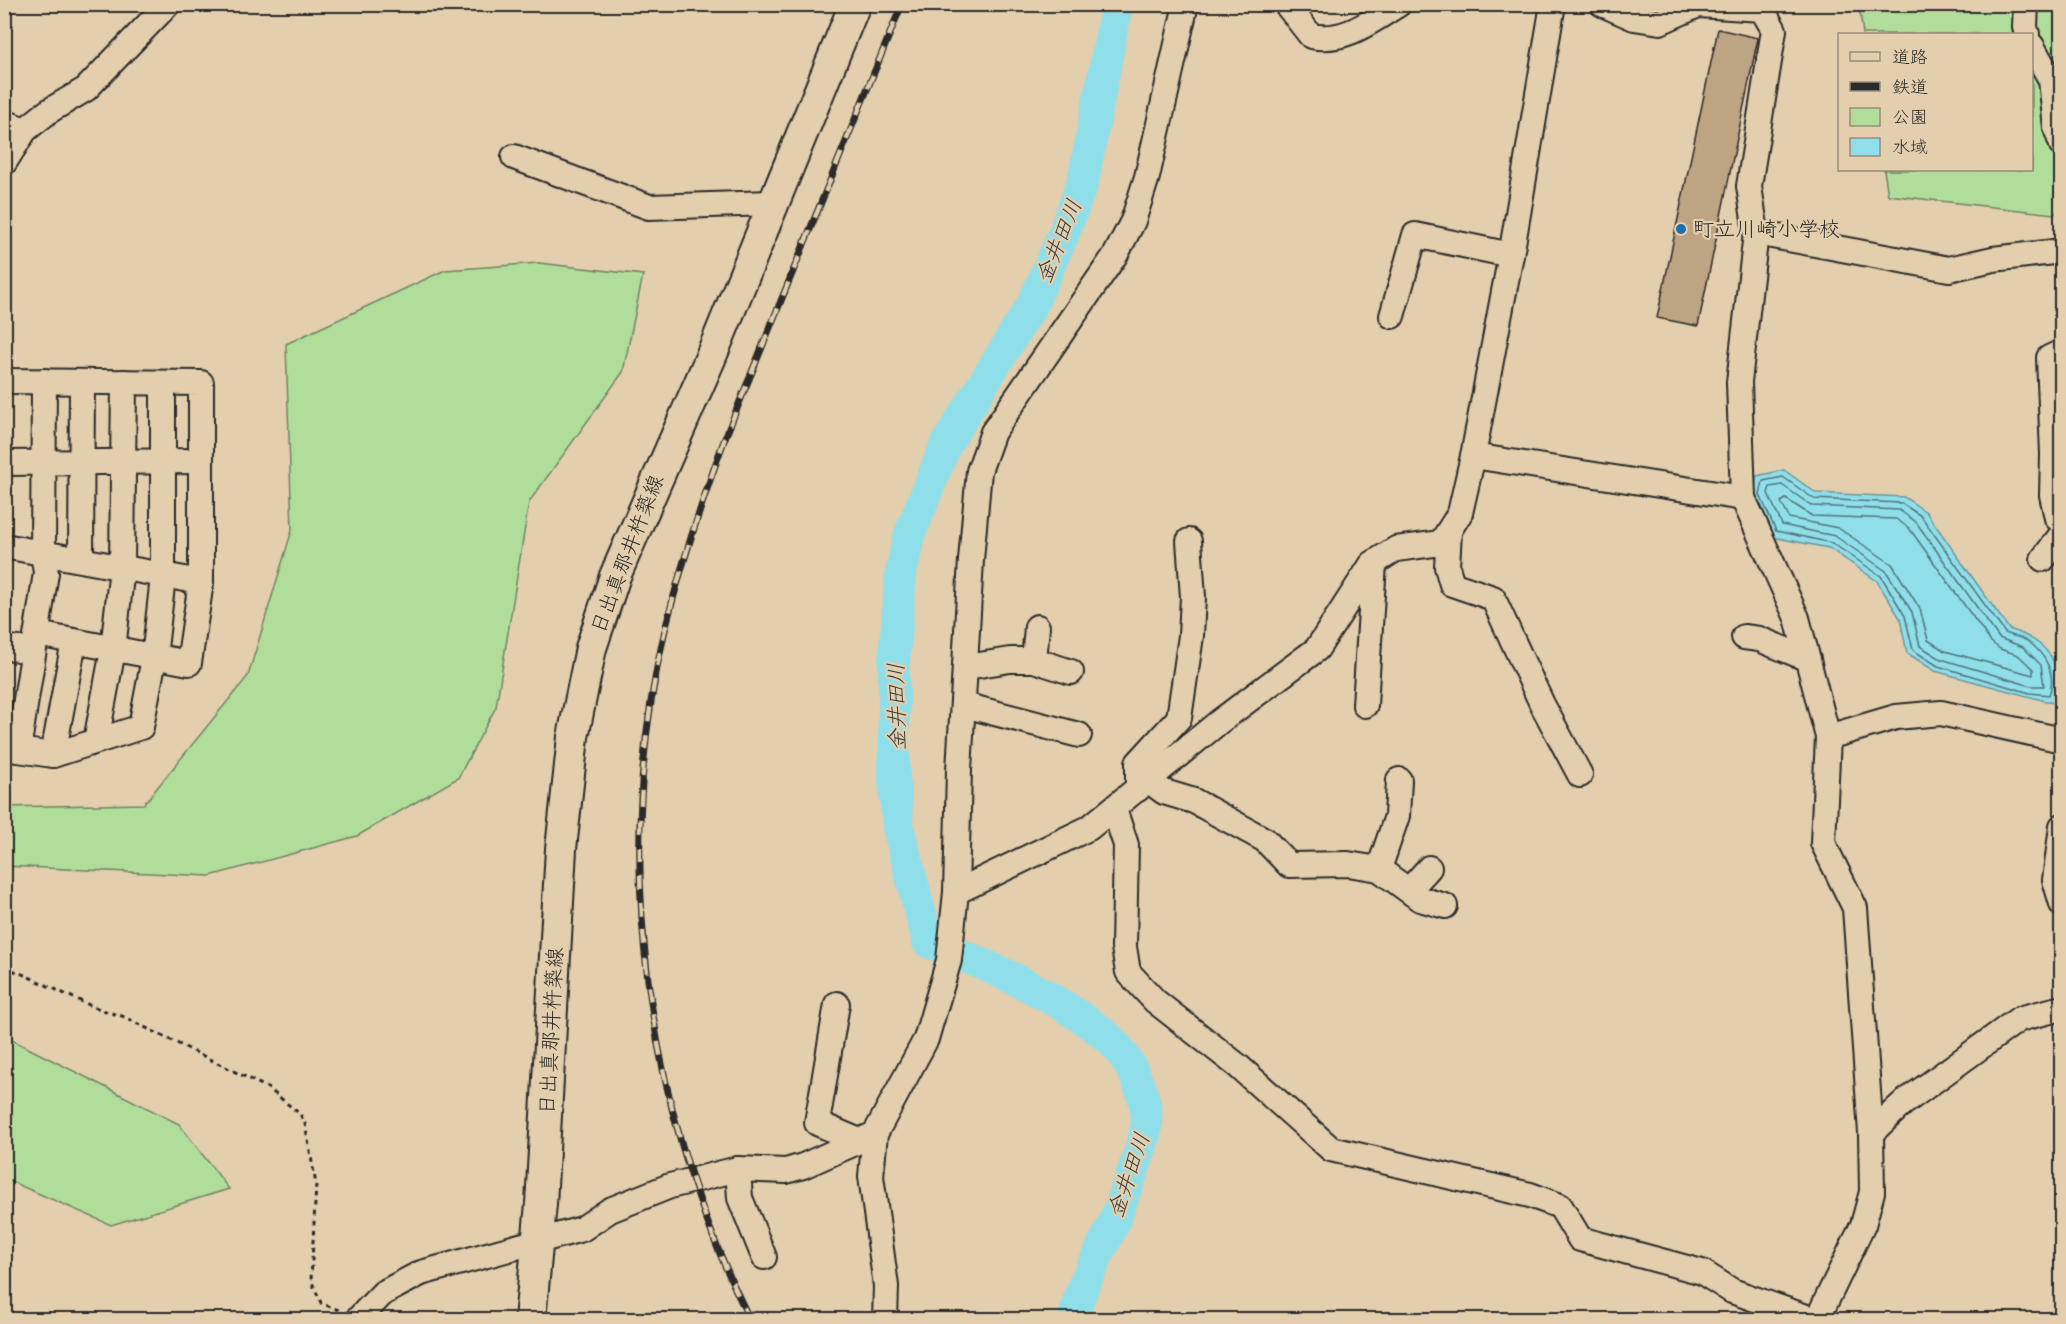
<svg xmlns="http://www.w3.org/2000/svg" width="2066" height="1324" viewBox="0 0 2066 1324" font-family="Caveat,'Klee One',sans-serif">
<style>
.green{fill:#b1dd9b;stroke:#6e8463;stroke-width:1.5}
.water{fill:#8fdfeb;stroke:#67979e;stroke-width:1.5}
.lines{fill:none;stroke-linecap:round;stroke-linejoin:round}
.shore{stroke:#537378;stroke-width:1.5}
.river{stroke:#8fdfeb;stroke-width:32}
.building{fill:#bda483;stroke:#2b2b2b;stroke-width:1.5}
.minor-casing{stroke:#2b2b2b;stroke-width:28}
.major-casing{stroke:#2b2b2b;stroke-width:34}
.path{stroke:#2b2b2b;stroke-width:3;stroke-dasharray:4.5 4.5;stroke-linecap:butt}
.minor{stroke:#e3cead;stroke-width:24}
.major{stroke:#e3cead;stroke-width:30}
.rail-casing{stroke:#2b2b2b;stroke-width:7}
.rail{stroke:#e3cead;stroke-width:4.5;stroke-dasharray:14;stroke-linecap:butt}
.poi-dot{fill:#1f6fb2;stroke:#e3cead;stroke-width:2}
.labels{text-anchor:middle;stroke-width:4.5;stroke-linejoin:round;paint-order:stroke}
.poi-label{font-size:21px;fill:#2b2b2b;stroke:#e3cead;text-anchor:start}
.street-label{font-size:21px;fill:#2b2b2b;stroke:#e3cead}
.water-label{font-size:22px;font-style:italic;fill:#353d3e;stroke:#e3cead}
</style>
<rect width="100%" height="100%" fill="#e3cead"/>
<filter id="ink" filterUnits="userSpaceOnUse"><feTurbulence type="fractalNoise" baseFrequency=".0167" numOctaves="2"/><feDisplacementMap in="SourceGraphic" scale="12" xChannelSelector="R" yChannelSelector="G"/><feConvolveMatrix kernelMatrix="1 2 1 2 8 2 1 2 1" color-interpolation-filters="sRGB"/></filter>
<g filter="url(#ink)">
<g class="green">
<path d="M1859,5H2061V209L2054,214L1888,195L1884,170H2032V34H1863Z"/>
<path d="M539,263L643,275L623,372L529,502L496,707L458,778L357,836L210,876L5,866V807L144,804L248,676L292,530L286,344L445,270Z"/>
<path d="M4,1036L179,1124L229,1189L111,1225L5,1179Z"/>
</g>
<path class="water" d="M1784,470L1816,493L1904,497L1926,512L2009,629C2047,641 2066,663 2053,703L1935,671L1907,653L1900,618L1877,581L1829,548L1772,537L1753,495L1757,476Z"/>
<g class="lines">
<g class="shore">
<path d="M1783,477L1814,499L1901,503L1921,516L2005,633C2012,636 2021,637 2027,641C2045,653 2057,674 2049,695L2030,693L1938,666L1913,650L1905,616L1881,576L1832,543L1776,531L1760,495L1763,481Z"/>
<path d="M1782,485L1812,506L1899,510L1916,522L1999,638L2023,647L2041,665L2044,686H2031L1941,659L1920,646L1912,612L1886,571L1835,536L1782,525L1768,493L1770,487Z"/>
<path d="M1786,499L1812,516L1896,519L1909,528L1991,642L2000,649L2018,655L2033,669V675L1945,651L1928,640L1920,609L1892,564L1838,528L1789,518L1781,502Z"/>
</g>
<path class="river" d="M1074,1320C1080,1278 1108,1244 1120,1206C1128,1182 1142,1152 1146,1128C1151,1100 1127,1052 1105,1035C1054,994 989,965 928,942L898,827L894,778V661L901,573L909,536L946,444L1032,305L1064,233L1083,181L1117,4"/>
</g>
<path class="building" d="M1718,29L1758,38L1698,326L1657,318Z"/>
<g class="lines">
<defs>
<g id="minor">
<path d="M1286,4L1311,36C1345,43 1371,21 1399,4"/>
<path d="M1602,4L1634,18L1660,22L1698,5L1762,9L1774,30L1749,186L1756,233L1739,382L1743,498L1797,618L1828,737L1823,843L1855,908L1871,1133L1872,1192L1863,1225L1817,1320"/>
<path d="M2026,4L2025,27L2027,34"/>
<path d="M2032,46L2051,80L2056,128L2062,145"/>
<path d="M4,122L25,130"/>
<path d="M514,157L649,207L773,203"/>
<path d="M4,163L25,130L49,111L86,89L168,4"/>
<path d="M1756,233L1949,269L1993,259L2062,251"/>
<path d="M1392,316L1415,235L1511,255"/>
<path d="M2062,352L2049,358L2053,454L2052,495L2057,518L2062,521"/>
<path d="M4,381L201,383V582L189,663L37,634"/>
<path d="M1473,456L1743,498"/>
<path d="M4,463L200,461"/>
<path d="M1449,531L1447,567L1452,584L1493,598L1542,704L1580,775"/>
<path d="M4,546L201,582"/>
<path d="M81,559L82,383"/>
<path d="M2043,559L2062,534"/>
<path d="M1744,637L1759,639L1808,659"/>
<path d="M4,647L33,651"/>
<path d="M1034,660L1037,627"/>
<path d="M967,667L1010,660H1034L1071,672"/>
<path d="M964,705L1079,735"/>
<path d="M1365,705L1374,563"/>
<path d="M1828,737L1896,717L1941,713L2062,740"/>
<path d="M96,741L113,650L122,567L124,382"/>
<path d="M4,748L53,755L141,727L154,658L163,577V383"/>
<path d="M18,750L46,573L43,553L44,381"/>
<path d="M53,755L74,641"/>
<path d="M1148,780L1164,792L1194,801L1265,840L1289,865L1348,864L1379,869L1420,899L1445,906"/>
<path d="M1138,789V763L1179,718L1191,636L1193,597L1189,541"/>
<path d="M1114,809L1126,845L1124,947L1128,972L1155,1001L1238,1066L1331,1149L1530,1195L1560,1206L1580,1239L1702,1272L1732,1291L1815,1320"/>
<path d="M2062,826L2055,880L2062,904"/>
<path d="M1379,869L1397,816L1399,780"/>
<path d="M1409,890L1429,868"/>
<path d="M956,892L1089,828L1219,722L1317,649L1372,564L1396,549L1441,543L1460,513L1473,456L1513,244L1553,4"/>
<path d="M837,1004L817,1123L857,1140"/>
<path d="M1871,1133L1902,1104L2019,1019L2062,1008"/>
<path d="M738,1169L740,1198L764,1257"/>
<path d="M357,1320L383,1293L421,1273L582,1229L610,1210L670,1186L738,1169L786,1171L803,1166L875,1134"/>
<path d="M885,1320L886,1286L871,1176L875,1134L926,1039L949,960L956,892L959,770L971,560L979,471L993,432L1116,254L1133,221L1147,177L1186,4"/>
</g>
<path id="major" d="M530,1320L541,1204L561,849L573,737L591,648L615,576L710,359L855,4"/>
</defs>
<use href="#minor" class="minor-casing"/>
<use href="#major" class="major-casing"/>
<path class="path" d="M4,967C44,981 82,1006 122,1016L268,1088L300,1114L305,1124L316,1184L311,1280L321,1303L341,1311"/>
<use href="#minor" class="minor"/>
<use href="#major" class="major"/>
<defs>
<path id="rail" d="M750,1320C646,1110 611,859 665,630C681,565 702,501 725,438L902,4"/>
</defs>
<use href="#rail" class="rail-casing"/>
<use href="#rail" class="rail"/>
</g>
</g>
<circle class="poi-dot" cx="1681" cy="229" r="6"/>
<g class="labels">
<g class="poi-label">
<text x="1693" y="236">町立川崎小学校</text>
</g>
<g class="street-label">
<text transform="translate(627 554) rotate(-69)" y="7">日出真那井杵築線</text>
<text transform="translate(551 1031) rotate(-87)" y="7">日出真那井杵築線</text>
</g>
<g class="water-label">
<text transform="translate(1058 241) rotate(-68)" y="8">金井田川</text>
<text transform="translate(896 707) rotate(-91)" y="8">金井田川</text>
<text transform="translate(1128 1175) rotate(-71)" y="8">金井田川</text>
</g>
</g>
<rect width="2066" height="1324" fill="none" stroke="#e3cead" stroke-width="24"/>
<rect x="12" y="12" width="2042" height="1300" fill="none" stroke="#2b2b2b" stroke-width="2" filter="url(#ink)"/>
<rect x="1838" y="33" width="195" height="138" fill="#e3cead" stroke="#998d79" stroke-width="1.5"/>
<rect x="1850" y="52" width="30" height="9" fill="#e3cead" stroke="#998d79" stroke-width="1.5"/>
<text x="1892" y="63" font-size="18" fill="#2b2b2b">道路</text>
<rect x="1850" y="82" width="30" height="9" fill="#2b2b2b" stroke="#998d79" stroke-width="1.5"/>
<text x="1892" y="93" font-size="18" fill="#2b2b2b">鉄道</text>
<rect x="1850" y="108" width="30" height="18" fill="#b1dd9b" stroke="#998d79" stroke-width="1.5"/>
<text x="1892" y="123" font-size="18" fill="#2b2b2b">公園</text>
<rect x="1850" y="138" width="30" height="18" fill="#8fdfeb" stroke="#998d79" stroke-width="1.5"/>
<text x="1892" y="153" font-size="18" fill="#2b2b2b">水域</text>
</svg>
